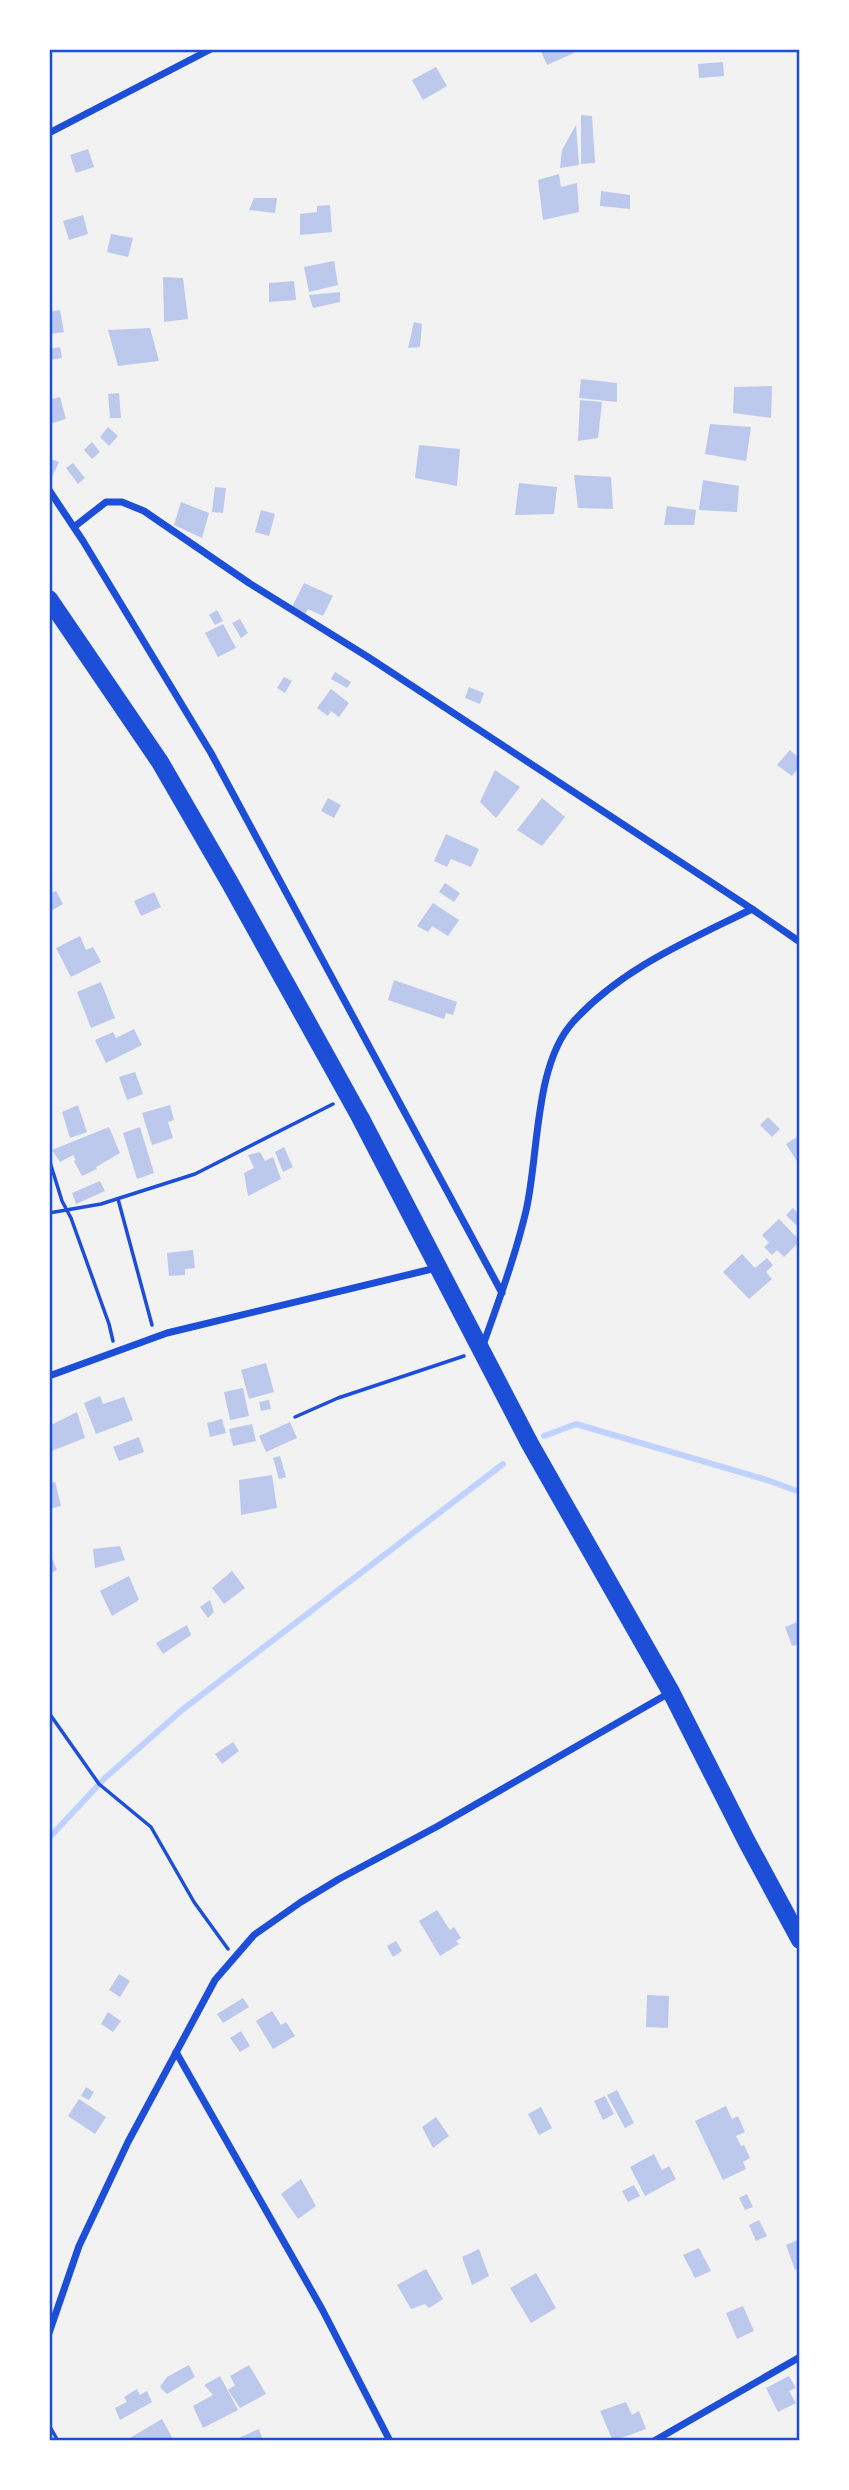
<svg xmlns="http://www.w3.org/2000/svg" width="849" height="2490" viewBox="0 0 849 2490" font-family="Cabin,sans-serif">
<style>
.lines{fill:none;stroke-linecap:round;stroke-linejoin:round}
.stream{stroke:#bfd3fe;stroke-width:6}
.building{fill:#bdc9ec}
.path{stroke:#1d4ed8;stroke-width:3.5}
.minor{stroke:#1d4ed8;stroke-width:7}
.trunk{stroke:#1d4ed8;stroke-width:18}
.neatline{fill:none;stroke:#1d4ed8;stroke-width:2.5}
</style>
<rect width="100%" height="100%" fill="#f2f2f2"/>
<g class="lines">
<g class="stream">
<path d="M544,1436L576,1424L767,1480L800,1492"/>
<path d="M49,1838L105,1778L182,1710L503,1464"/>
</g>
</g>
<g class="building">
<path d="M540,49H573L574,53L547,65Z"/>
<path d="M723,62L724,76L699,78L698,64Z"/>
<path d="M436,67L447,86L423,100L412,80Z"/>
<path d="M581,115L592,116L595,163L581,164Z"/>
<path d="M576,125L579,165L560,168L562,150Z"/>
<path d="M88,149L94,167L76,173L70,155Z"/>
<path d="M559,174L561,187L577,183L579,212L543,220L538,180Z"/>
<path d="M601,191L630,195V209L600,206Z"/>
<path d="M254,198H277L275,213L249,210Z"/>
<path d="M330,205L332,232L300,235V214L317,212V206Z"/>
<path d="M83,215L88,234L69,240L63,221Z"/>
<path d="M111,234L133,238L128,257L107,252Z"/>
<path d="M334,261L338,285L309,292L304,267Z"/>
<path d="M163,277L183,278L188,319L164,322Z"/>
<path d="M294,281L296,300L269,302V283Z"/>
<path d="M340,292V302L313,308L309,295Z"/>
<path d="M60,310L64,332L49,334V312Z"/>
<path d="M414,322L422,324L420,347L408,348Z"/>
<path d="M150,328L159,361L118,366L108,330Z"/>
<path d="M60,347L62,358L49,360V349Z"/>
<path d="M581,379L617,383V402L579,398Z"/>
<path d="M772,386L771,418L733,413L734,387Z"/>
<path d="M119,393L121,418H110L108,394Z"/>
<path d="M60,397L66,419L49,424V400Z"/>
<path d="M580,400L602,402L598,438L578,441Z"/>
<path d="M710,424L751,427L746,461L705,454Z"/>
<path d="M108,427L118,436L109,446L100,437Z"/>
<path d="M92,442L100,452L92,459L84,450Z"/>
<path d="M419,445L460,449L457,486L415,478Z"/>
<path d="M51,459L59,462L52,477L49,475Z"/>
<path d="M73,463L85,478L78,484L66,468Z"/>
<path d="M574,475L611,477L613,509L578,508Z"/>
<path d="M703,480L739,486L737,512L699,510Z"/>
<path d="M519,483L557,487L554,514L515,515Z"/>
<path d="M215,487L226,488L223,513L212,512Z"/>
<path d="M181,502L209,513L202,538L174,525Z"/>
<path d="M667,506L696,510L694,525H664Z"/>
<path d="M261,510L275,514L269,536L255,532Z"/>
<path d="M304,583L333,596L323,616L308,609L305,615L291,609Z"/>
<path d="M217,610L223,621L215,625L209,615Z"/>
<path d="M240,619L248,633L241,638L232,623Z"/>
<path d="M223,624L236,648L218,657L205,633Z"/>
<path d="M335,672L351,682L347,688L331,679Z"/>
<path d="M284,677L292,681L285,693L277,688Z"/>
<path d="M469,687L484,693L480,704L465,698Z"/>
<path d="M331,689L349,703L339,717L331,711L328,716L317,708Z"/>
<path d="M790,750L800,759V767L792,776L777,765Z"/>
<path d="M495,770L520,787L496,818L480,802Z"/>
<path d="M328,798L341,805L334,818L321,811Z"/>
<path d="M542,798L565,817L542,846L517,830Z"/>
<path d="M446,834L479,849L471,867L451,859L447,867L434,861Z"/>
<path d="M445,883L460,893L454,902L439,892Z"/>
<path d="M56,891L63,904L49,912V894Z"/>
<path d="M154,892L161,907L141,916L134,901Z"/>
<path d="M433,903L459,920L448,936L432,926L428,932L417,926Z"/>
<path d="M80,936L86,950L93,947L101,962L71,977L56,948Z"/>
<path d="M394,980L457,1002L453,1015L446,1013L444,1019L388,1000Z"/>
<path d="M101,982L115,1018L91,1028L77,992Z"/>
<path d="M134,1029L142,1045L106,1063L95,1040L113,1032L116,1038Z"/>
<path d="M135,1072L143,1094L127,1100L119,1077Z"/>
<path d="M78,1105L87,1132L70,1138L62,1112Z"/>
<path d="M170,1105L174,1120L168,1122L173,1138L152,1145L142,1113Z"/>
<path d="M768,1117L780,1129L772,1137L760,1125Z"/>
<path d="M109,1127L120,1153L96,1167L97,1169L82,1176L74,1161L76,1160L73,1155L60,1162L52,1150Z"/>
<path d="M140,1127L154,1173L137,1179L123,1133Z"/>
<path d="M800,1135V1166L786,1144Z"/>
<path d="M284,1147L293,1167L283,1172L275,1152Z"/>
<path d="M260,1152L265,1161L273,1157L281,1179L248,1196L244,1173L254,1168L248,1155Z"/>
<path d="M100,1181L105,1191L76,1204L72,1193Z"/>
<path d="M793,1208L800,1216V1229L786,1215Z"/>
<path d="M779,1219L800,1241L784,1257L777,1250L772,1255L764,1247L769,1243L762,1235Z"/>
<path d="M193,1250L195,1268L185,1269V1275L169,1276L167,1253Z"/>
<path d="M742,1254L755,1268L767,1258L773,1265L766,1272L772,1279L749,1299L723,1272Z"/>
<path d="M266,1363L274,1392L249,1399L241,1370Z"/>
<path d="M243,1388L249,1416L230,1420L224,1392Z"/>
<path d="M100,1396L103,1404L124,1397L133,1420L96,1434L84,1403Z"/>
<path d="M269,1400L271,1409L261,1411L259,1402Z"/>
<path d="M77,1412L85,1438L49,1452V1426Z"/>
<path d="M222,1419L226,1433L210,1437L207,1423Z"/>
<path d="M290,1422L297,1438L266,1452L259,1436Z"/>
<path d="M252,1424L256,1441L233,1446L229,1429Z"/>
<path d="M139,1437L144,1452L119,1461L113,1447Z"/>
<path d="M280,1456L286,1477L279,1479L273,1458Z"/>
<path d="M272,1475L277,1508L241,1515L239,1480Z"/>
<path d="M55,1482L61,1506L49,1509V1483Z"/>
<path d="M120,1546L125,1560L95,1568L93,1549Z"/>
<path d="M49,1551L57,1570L49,1574Z"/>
<path d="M232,1571L245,1588L224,1604L212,1588Z"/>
<path d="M129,1576L139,1600L112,1616L100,1591Z"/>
<path d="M210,1600L214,1612L208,1618L200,1607Z"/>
<path d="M800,1621V1644L792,1646L785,1627Z"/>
<path d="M187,1625L191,1635L163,1654L156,1643Z"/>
<path d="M233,1742L239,1751L222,1764L215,1754Z"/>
<path d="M437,1910L450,1930L454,1927L461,1938L456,1941L459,1944L440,1956L419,1921Z"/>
<path d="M396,1941L402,1951L393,1957L387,1946Z"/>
<path d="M119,1974L130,1981L120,1997L109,1990Z"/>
<path d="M647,1995L669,1996L668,2028L646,2027Z"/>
<path d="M243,1998L249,2007L223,2023L217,2014Z"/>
<path d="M272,2011L281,2025L286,2022L295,2036L273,2049L256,2021Z"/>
<path d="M108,2012L121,2021L113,2032L101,2024Z"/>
<path d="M241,2031L250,2046L240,2052L230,2038Z"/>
<path d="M86,2087L94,2092L89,2100L81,2096Z"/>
<path d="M617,2090L634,2123L625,2128L607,2095Z"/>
<path d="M605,2096L614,2114L603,2120L594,2101Z"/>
<path d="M79,2099L106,2117L95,2134L68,2116Z"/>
<path d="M726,2106L732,2119L738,2116L745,2132L736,2136L741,2146L744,2145L750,2158L743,2162L746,2169L723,2180L695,2121Z"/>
<path d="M541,2107L552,2128L539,2135L528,2114Z"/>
<path d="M436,2117L449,2136L433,2148L422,2127Z"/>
<path d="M654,2154L662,2170L669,2166L676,2179L645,2196L630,2167Z"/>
<path d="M301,2179L316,2206L298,2219L281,2194Z"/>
<path d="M634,2185L640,2196L628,2202L622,2191Z"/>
<path d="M747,2194L753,2207L745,2210L739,2198Z"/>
<path d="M759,2220L767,2236L756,2241L749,2225Z"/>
<path d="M800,2239V2268L795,2270L786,2245Z"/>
<path d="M699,2248L711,2271L695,2278L683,2255Z"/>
<path d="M479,2249L489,2276L472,2285L462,2257Z"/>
<path d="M426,2269L443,2299L429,2308L425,2304L411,2309L397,2285Z"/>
<path d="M536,2273L556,2308L531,2323L510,2288Z"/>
<path d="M743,2306L754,2331L737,2339L726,2313Z"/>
<path d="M189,2365L195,2377L167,2394L160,2387L167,2377Z"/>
<path d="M249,2365L266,2394L240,2408L228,2390L235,2385L230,2376Z"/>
<path d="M220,2376L238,2410L203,2428L193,2406L213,2395L204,2385Z"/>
<path d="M789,2376L796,2388L789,2391L796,2403L778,2412L766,2388Z"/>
<path d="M137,2389L140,2395L147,2391L152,2402L120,2420L115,2408L127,2402L124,2397Z"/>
<path d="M626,2402L632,2415L639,2411L646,2429L613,2441L600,2411Z"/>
<path d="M162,2419L174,2441H129L128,2439Z"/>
<path d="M259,2429L263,2441H232Z"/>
</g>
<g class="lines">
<g class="path">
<path d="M49,1159L62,1201L71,1218L109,1324L113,1341"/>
<path d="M118,1199L152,1325"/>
<path d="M49,1213L101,1204L195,1174L333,1104"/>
<path d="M295,1417L338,1398L464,1356"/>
<path d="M49,1713L99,1784L151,1827L194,1902L228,1949"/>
<path d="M49,2425L58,2441"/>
</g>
<g class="minor">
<path d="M49,133L211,49"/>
<path d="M49,490L83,541L211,753L502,1293"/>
<path d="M74,527L106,502H122L144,511L249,583L368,657L752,909"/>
<path d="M482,1348C498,1303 515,1257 526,1211C539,1155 534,1065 573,1022C622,968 688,941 752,909L800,942"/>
<path d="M49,1376L167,1333L436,1268"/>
<path d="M176,2052L322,2309L390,2441"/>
<path d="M49,2333L79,2246L128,2142L215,1980L254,1935L301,1902L339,1879L438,1826L671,1692"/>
<path d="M654,2441L800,2357"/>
</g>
<path class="trunk" d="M49,599L160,762L230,883L360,1117L530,1444L671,1692L747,1842L800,1940"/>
</g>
<rect width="849" height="2490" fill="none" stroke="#ffffff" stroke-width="102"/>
<rect x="51" y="51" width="747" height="2388" class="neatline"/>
</svg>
